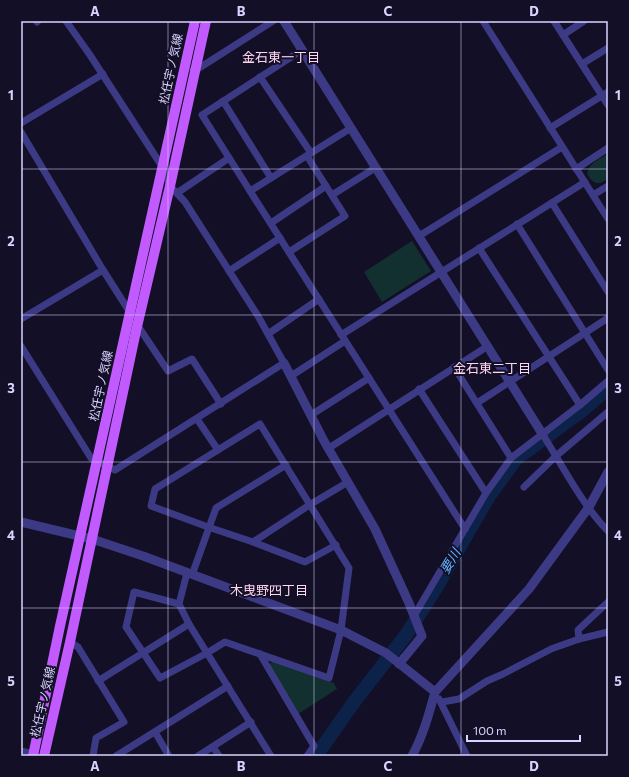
<svg xmlns="http://www.w3.org/2000/svg" width="629" height="777" viewBox="0 0 629 777" font-family="Commissioner,'Noto Sans JP',sans-serif">
<style>
.green{fill:#12302f}
.lines{fill:none;stroke-linecap:round;stroke-linejoin:round}
.river{stroke:#0c2248;stroke-width:14}
.minor{stroke:#3d3a85;stroke-width:7}
.tertiary{stroke:#3d3a85;stroke-width:9}
.primary{stroke:#c25bff;stroke-width:10}
.grid{fill:none;stroke:#d9d4ff;stroke-width:1;stroke-opacity:0.55}
.labels{text-anchor:middle;stroke-width:4;stroke-linejoin:round;paint-order:stroke}
.street-label{font-size:12px;fill:#d9d4ff;stroke:#130f26}
.neighbourhood-label{font-size:13px;fill:#ffd6f0;stroke:#130f26}
.water-label{font-size:13px;font-style:italic;fill:#62b6ff;stroke:#130f26}
.neatline{fill:none;stroke:#d9d4ff;stroke-width:1.5}
.grid-label{font-size:13px;text-anchor:middle;font-weight:bold;fill:#d9d4ff}
</style>
<rect width="100%" height="100%" fill="#130f26"/>
<g class="green">
<path d="M608,154V179C598,186 593,184 587,174C589,163 599,159 608,154Z"/>
<path d="M412,241L431,271L382,302L364,272Z"/>
<path d="M273,661L334,683L337,689L298,714L269,665Z"/>
</g>
<g class="lines">
<path class="river" d="M316,756L354,702L406,635L436,588L489,496L516,459L583,410L608,388"/>
<g class="minor">
<path d="M483,21L608,219"/>
<path d="M554,21L608,105"/>
<path d="M37,22L38,21"/>
<path d="M563,35L584,21"/>
<path d="M582,64L608,48"/>
<path d="M193,70H196L273,21"/>
<path d="M260,77L311,153"/>
<path d="M223,101L271,178"/>
<path d="M21,123L103,74"/>
<path d="M351,128L250,191L465,529"/>
<path d="M550,128L608,92"/>
<path d="M21,132L103,270L131,314"/>
<path d="M576,169L608,148"/>
<path d="M250,191L202,115L302,50"/>
<path d="M177,193L229,158"/>
<path d="M332,195L375,168"/>
<path d="M593,195L608,186"/>
<path d="M552,203L608,292"/>
<path d="M271,223L326,186"/>
<path d="M517,224L608,370"/>
<path d="M419,236L562,147"/>
<path d="M479,248L580,405"/>
<path d="M289,252L345,216L307,156"/>
<path d="M229,271L280,238"/>
<path d="M21,319L103,270"/>
<path d="M136,323L168,371L192,359L221,404"/>
<path d="M268,334L319,299"/>
<path d="M341,335L585,182"/>
<path d="M21,346L91,458L115,470L284,363L258,316L185,202L170,186L163,168L90,55L66,21"/>
<path d="M454,367L511,458"/>
<path d="M291,376L345,341"/>
<path d="M419,389L486,493"/>
<path d="M477,403L608,318"/>
<path d="M311,415L369,378"/>
<path d="M197,419L218,450"/>
<path d="M543,435C562,465 583,506 608,531"/>
<path d="M329,448L488,346"/>
<path d="M524,487L556,456L608,412"/>
<path d="M253,542L305,562L336,545"/>
<path d="M187,573L179,604L189,624L271,756"/>
<path d="M192,575L216,508L286,465"/>
<path d="M179,604L134,592L126,627L160,678L207,653L225,642L329,678L341,630L349,568L260,424L155,489L151,506L208,527L253,542L311,504L348,482"/>
<path d="M414,616L486,493L511,458L580,405L608,381"/>
<path d="M579,639L578,630L608,602"/>
<path d="M70,642L78,647L124,722L96,738L93,756"/>
<path d="M260,654L314,746L307,756"/>
<path d="M98,681L189,624"/>
<path d="M439,699L467,756"/>
<path d="M442,702L459,699L487,681L503,674L551,649L579,639L608,632"/>
<path d="M155,732L169,756"/>
<path d="M213,747L219,756"/>
<path d="M21,751L33,754"/>
<path d="M116,756L228,686"/>
<path d="M198,756L251,722"/>
</g>
<g class="tertiary">
<path d="M284,21L543,435"/>
<path d="M284,363L324,441L375,529L409,603L422,636L399,664"/>
<path d="M21,522L92,539L143,556L341,630L386,653L435,692"/>
<path d="M412,756C423,736 429,714 435,692L529,589L589,507L608,472"/>
</g>
<g class="primary">
<path d="M33,756L60,626L195,21"/>
<path d="M44,756L70,642L136,331L170,186L206,21"/>
</g>
</g>
<path class="grid" d="M168,21V756M314,21V756M461,21V756M21,169H608M21,315H608M21,462H608M21,608H608"/>
<g class="labels">
<g class="street-label">
<text transform="translate(171 69) rotate(-78)" y="4">松任宇ノ気線</text>
<text transform="translate(101 386) rotate(-78)" y="4">松任宇ノ気線</text>
<text transform="translate(43 702) rotate(-77)" y="4">松任宇ノ気線</text>
</g>
<g class="neighbourhood-label">
<text x="281" y="62">金石東一丁目</text>
<text x="492" y="373">金石東二丁目</text>
<text x="269" y="595">木曳野四丁目</text>
</g>
<g class="water-label">
<text transform="translate(450 561) rotate(-59)" y="5">要川</text>
</g>
</g>
<rect width="629" height="777" fill="none" stroke="#130f26" stroke-width="44"/>
<path d="M467 735v6h113v-6" fill="none" stroke="#d9d4ff" stroke-width="2"/>
<text x="473" y="735" font-size="12" fill="#d9d4ff" stroke="#130f26" stroke-width="3" paint-order="stroke">100 m</text>
<rect x="22" y="22" width="585" height="733" class="neatline"/>
<g class="grid-label">
<text x="95" y="16">A</text>
<text x="241" y="16">B</text>
<text x="388" y="16">C</text>
<text x="534" y="16">D</text>
<text x="11" y="100">1</text>
<text x="618" y="100">1</text>
<text x="11" y="246">2</text>
<text x="618" y="246">2</text>
<text x="11" y="393">3</text>
<text x="618" y="393">3</text>
<text x="11" y="540">4</text>
<text x="618" y="540">4</text>
<text x="11" y="686">5</text>
<text x="618" y="686">5</text>
<text x="95" y="771">A</text>
<text x="241" y="771">B</text>
<text x="388" y="771">C</text>
<text x="534" y="771">D</text>
</g>
</svg>
